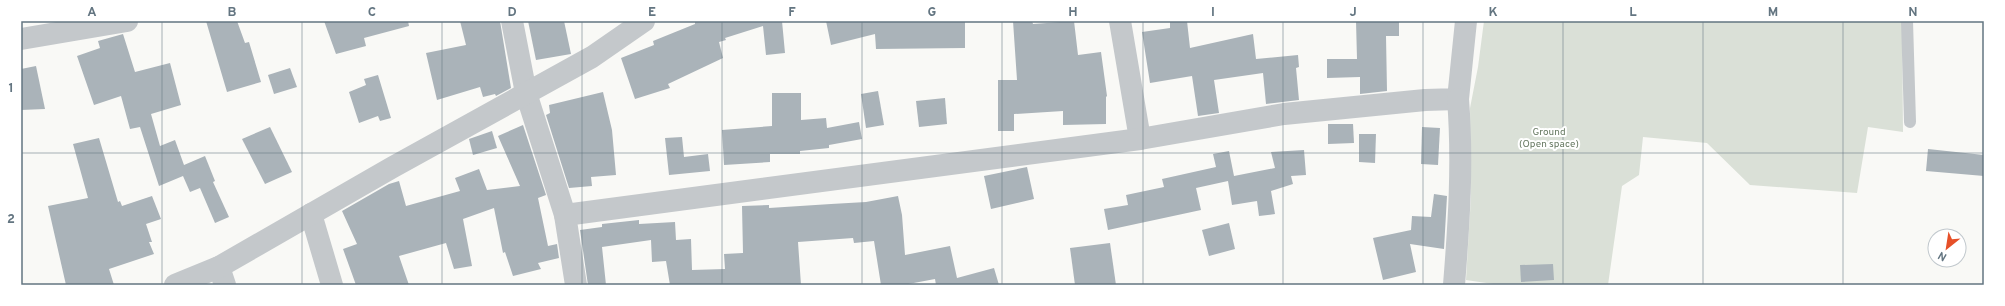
<svg xmlns="http://www.w3.org/2000/svg" width="2005" height="306" viewBox="0 0 2005 306" font-family="Overpass,sans-serif">
<style>
.green{fill:#dae0d7}
.building{fill:#aab3b9}
.lines{fill:none;stroke-linecap:round;stroke-linejoin:round}
.service{stroke:#c4c8cb;stroke-width:12}
.minor{stroke:#c4c8cb;stroke-width:22}
.grid{fill:none;stroke:#637581;stroke-width:1;stroke-opacity:0.55}
.labels{text-anchor:middle;stroke-width:4;stroke-linejoin:round;paint-order:stroke}
.park-label{font-size:10px;fill:#677962;stroke:#fff}
.neatline{fill:none;stroke:#637581;stroke-width:1.5}
.grid-label{font-size:13px;text-anchor:middle;font-weight:bold;fill:#637581}
</style>
<rect width="100%" height="100%" fill="#f9f9f6"/>
<path class="green" d="M1484,21H1902L1903,132L1868,127L1857,193L1750,185L1707,143L1643,137L1639,175L1622,186L1608,285H1500L1466,280L1471,196L1470,108L1478,67Z"/>
<g class="building">
<path d="M206,21H237L245,43L249,42L261,82L227,92Z"/>
<path d="M324,21H408L409,26L364,38L366,46L336,54Z"/>
<path d="M460,21H500L511,88L496,96L495,94L483,97L480,87L437,100L426,53L466,45Z"/>
<path d="M528,21H564L571,54L536,60Z"/>
<path d="M695,21H782L785,53L766,55L763,26L725,38L726,40L719,42L723,58L668,84L670,88L635,99L621,58L654,45L653,41L695,24Z"/>
<path d="M826,21H965V48L876,49L875,34L831,45Z"/>
<path d="M1013,21H1032L1033,24L1074,21L1078,55L1101,52L1107,96L1106,97V124L1063,125V111L1014,114V131H998V80H1017Z"/>
<path d="M1170,21H1187L1190,48L1253,34L1256,59L1298,55L1299,67L1296,68L1299,100L1266,104L1263,73L1214,80L1219,113L1198,116L1192,76L1150,83L1142,32L1170,28Z"/>
<path d="M1356,21H1399V36H1386L1387,91L1360,94V77L1327,78V59H1357Z"/>
<path d="M123,34L135,72L170,63L181,105L151,114L160,146L175,140L184,165L205,156L215,181L213,182L229,217L215,223L200,188L190,192L183,176L159,186L140,127L130,129L121,96L94,105L77,56L100,48L98,41Z"/>
<path d="M36,66L45,109L21,110V69Z"/>
<path d="M290,68L297,87L274,94L268,75Z"/>
<path d="M378,75L391,118L380,121L378,116L359,123L349,92L366,85L364,79Z"/>
<path d="M878,91L884,125L866,128L861,94Z"/>
<path d="M603,92L612,130L616,175L591,177L592,186L569,188L546,115L550,113L549,105Z"/>
<path d="M772,93H801V120L826,118L827,128L859,122L862,139L829,145V148L800,151V154H770V162L724,165L722,130L772,126Z"/>
<path d="M945,98L947,124L919,127L916,101Z"/>
<path d="M1328,124H1353L1354,143L1328,144Z"/>
<path d="M523,125L546,195L538,198L548,246L557,244L559,258L538,263L541,269L513,276L505,252L503,253L494,208L463,219L472,266L454,269L446,243L399,256L409,285H356L343,249L357,244L342,211L389,184L399,181L406,206L460,191L455,178L479,169L487,190L520,186L498,136Z"/>
<path d="M270,127L292,172L265,184L242,139Z"/>
<path d="M1422,127L1440,128L1438,165L1421,164Z"/>
<path d="M492,131L497,148L473,155L469,139Z"/>
<path d="M1359,134H1376L1375,163L1359,162Z"/>
<path d="M682,137L684,157L708,154L710,171L669,175L665,138Z"/>
<path d="M99,138L118,202L120,201L122,206L152,196L161,219L146,224L152,242H149L154,254L109,269L114,285H66L48,206L88,198L73,144Z"/>
<path d="M1928,149L1984,155V176L1926,171Z"/>
<path d="M1304,150L1306,175L1291,176L1293,184L1271,191L1275,214L1259,216L1257,201L1232,205L1228,181L1196,188L1201,210L1108,230L1104,209L1128,205L1126,195L1164,187L1162,179L1216,167L1213,154L1229,151L1234,176L1275,168L1271,152Z"/>
<path d="M1027,167L1034,199L991,209L984,176Z"/>
<path d="M1434,194L1447,196L1444,249L1410,244L1416,272L1383,280L1373,238L1411,230L1412,216L1431,217Z"/>
<path d="M898,196L902,215L905,255L950,246L957,278L994,268L999,285H936L935,279L903,285H881L874,241L854,243L853,238L798,242L801,285H670L666,261L652,262L651,240L602,247L606,285H588L580,230L602,227V224L639,220V224L675,222L676,240L691,239L692,270L725,269L724,254L743,253L742,206L769,205V208L831,204L866,202Z"/>
<path d="M1229,223L1235,249L1209,256L1202,230Z"/>
<path d="M1110,243L1116,285H1075L1070,248Z"/>
<path d="M1553,264L1554,280L1521,282L1520,265Z"/>
</g>
<g class="lines">
<path class="service" d="M1907,21L1910,122"/>
<g class="minor">
<path d="M512,21L526,93L565,215L576,285"/>
<path d="M1120,21L1140,139"/>
<path d="M21,39L127,21"/>
<path d="M311,214L332,285"/>
<path d="M565,215L1140,139L1284,114L1425,100L1458,99L1466,21"/>
<path d="M219,267L225,285"/>
<path d="M175,285L219,267L393,167L592,57L644,21"/>
<path d="M1454,285C1459,223 1463,162 1458,99"/>
</g>
</g>
<path class="grid" d="M162,21V285M302,21V285M442,21V285M582,21V285M722,21V285M862,21V285M1002,21V285M1143,21V285M1283,21V285M1423,21V285M1563,21V285M1703,21V285M1843,21V285M21,153H1984"/>
<g class="labels">
<g class="park-label">
<text x="1549" y="135">Ground<tspan x="1549" dy="12">(Open space)</tspan></text>
</g>
</g>
<rect width="2005" height="306" fill="none" stroke="#ffffff" stroke-width="44"/>
<g transform="translate(1947 248) rotate(210)"><circle r="19" fill="#ffffff" stroke="#c1c8cd"/>
<path d="M0-3L7 15L0 10L-7 15Z" fill="#e65029"/>
<text y="-6" font-size="11" font-weight="bold" text-anchor="middle" fill="#637581">N</text>
</g>
<rect x="22" y="22" width="1961" height="262" class="neatline"/>
<g class="grid-label">
<text x="92" y="16">A</text>
<text x="232" y="16">B</text>
<text x="372" y="16">C</text>
<text x="512" y="16">D</text>
<text x="652" y="16">E</text>
<text x="792" y="16">F</text>
<text x="932" y="16">G</text>
<text x="1073" y="16">H</text>
<text x="1213" y="16">I</text>
<text x="1353" y="16">J</text>
<text x="1493" y="16">K</text>
<text x="1633" y="16">L</text>
<text x="1773" y="16">M</text>
<text x="1913" y="16">N</text>
<text x="11" y="92">1</text>
<text x="11" y="223">2</text>
</g>
</svg>
